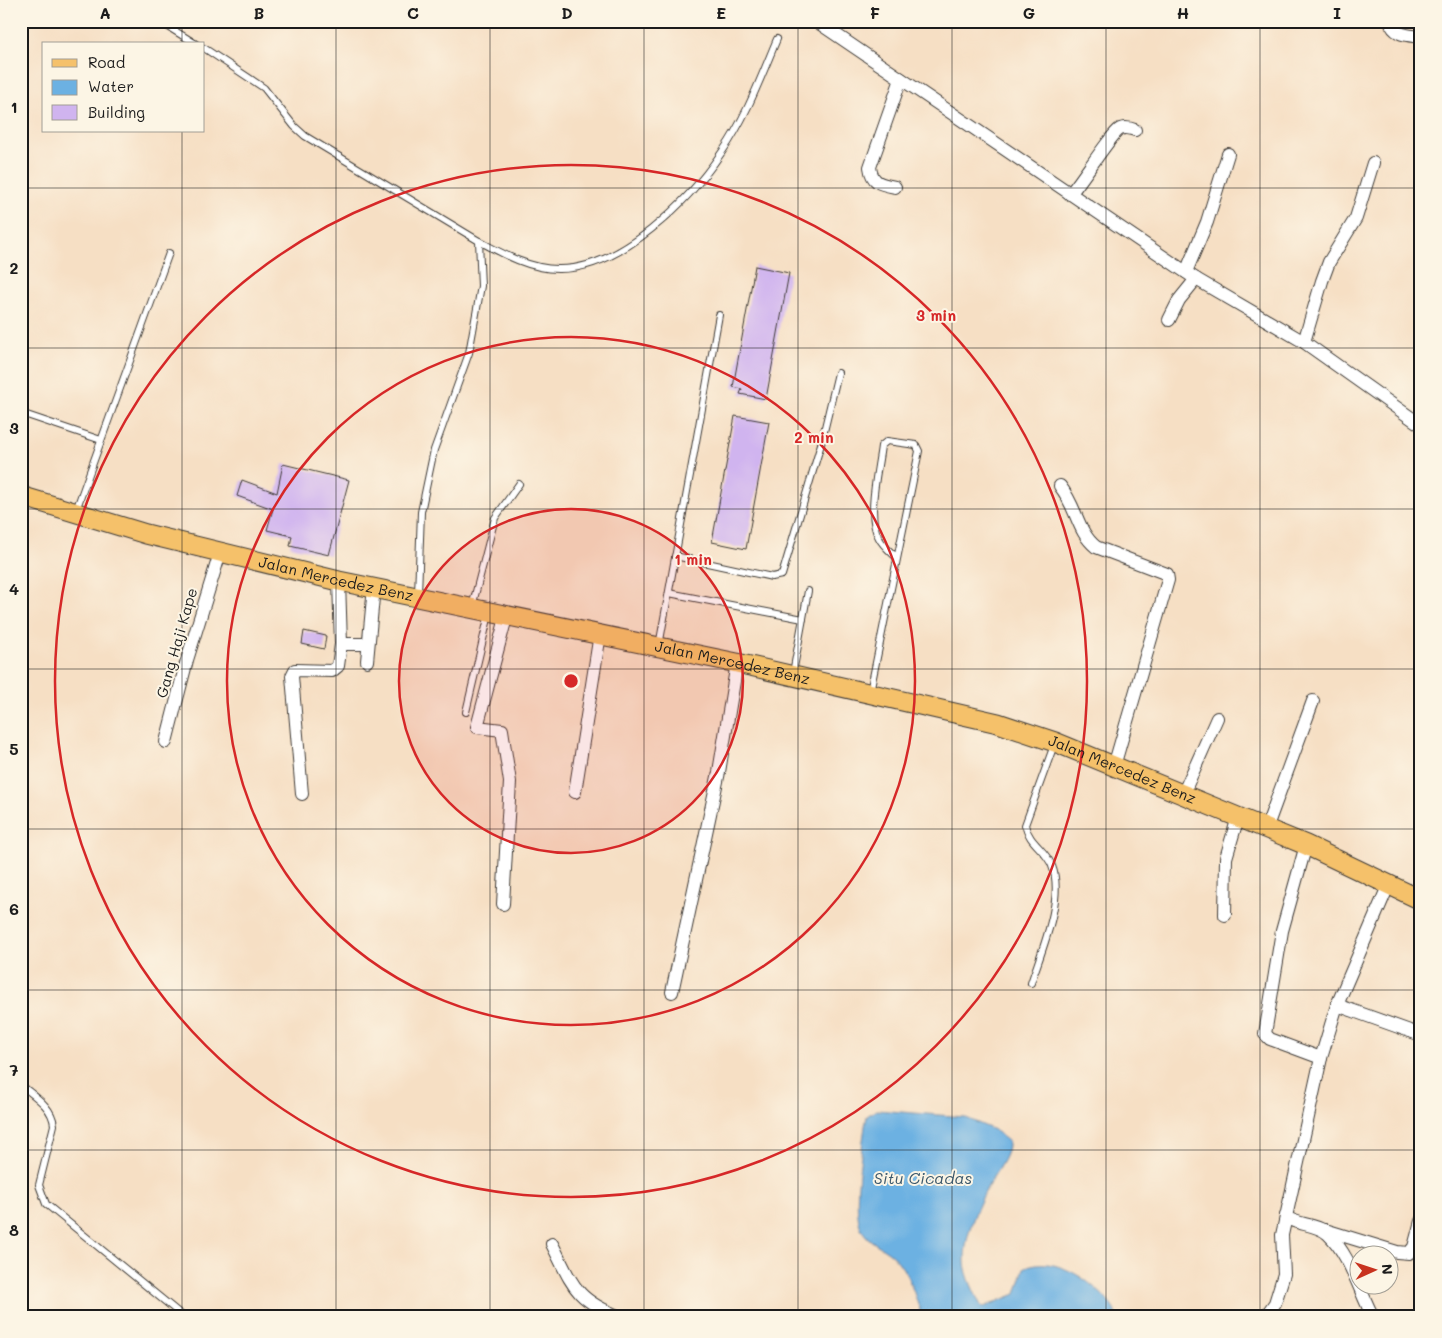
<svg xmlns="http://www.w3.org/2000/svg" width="1442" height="1338" viewBox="0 0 1442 1338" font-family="Mali,sans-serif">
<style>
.water{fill:#6cb1e2;stroke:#44667f}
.building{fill:#d0b4ef}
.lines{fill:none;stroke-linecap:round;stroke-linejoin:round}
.lane-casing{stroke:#3d3935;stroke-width:8}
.street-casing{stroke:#3d3935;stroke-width:14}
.primary-casing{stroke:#3d3935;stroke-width:21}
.lane{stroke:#fff;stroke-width:6}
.street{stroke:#fff;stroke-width:12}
.primary{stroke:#f5c16b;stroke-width:19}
.grid{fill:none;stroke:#1c1c1c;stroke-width:1;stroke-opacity:0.55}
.ring{fill:none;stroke:#d62828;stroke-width:2.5}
.labels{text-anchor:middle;stroke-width:4;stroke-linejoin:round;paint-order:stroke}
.street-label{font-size:15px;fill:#1c1c1c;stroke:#fcf5e5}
.water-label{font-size:16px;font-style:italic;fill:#3c586b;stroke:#fcf5e5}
.centre{fill:#d62828;stroke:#fcf5e5;stroke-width:2.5}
.ring-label{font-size:15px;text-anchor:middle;font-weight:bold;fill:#d62828;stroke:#fcf5e5;stroke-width:4;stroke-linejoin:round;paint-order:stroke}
.neatline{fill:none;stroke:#1c1c1c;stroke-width:2}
.grid-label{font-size:16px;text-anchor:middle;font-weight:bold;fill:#1c1c1c}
</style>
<rect width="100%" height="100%" fill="#fcf5e5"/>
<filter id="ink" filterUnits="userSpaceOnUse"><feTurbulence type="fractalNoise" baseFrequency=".02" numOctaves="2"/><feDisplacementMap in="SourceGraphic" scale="10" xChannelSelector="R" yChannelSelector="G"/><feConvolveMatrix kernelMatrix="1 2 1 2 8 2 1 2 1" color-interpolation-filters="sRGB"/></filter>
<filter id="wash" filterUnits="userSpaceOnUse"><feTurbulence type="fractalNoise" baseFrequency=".0096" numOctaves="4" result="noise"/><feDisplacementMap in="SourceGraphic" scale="20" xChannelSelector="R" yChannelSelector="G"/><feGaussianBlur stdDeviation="1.12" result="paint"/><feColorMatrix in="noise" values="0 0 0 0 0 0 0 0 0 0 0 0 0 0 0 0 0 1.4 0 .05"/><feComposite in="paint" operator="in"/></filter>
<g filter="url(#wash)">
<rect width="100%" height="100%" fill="#f6dfc4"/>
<path class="water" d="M876,1110L964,1117L994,1130L1008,1141C1009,1155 999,1167 992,1179C979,1202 964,1235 965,1262C966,1277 975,1293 981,1306L984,1307L1016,1294L1024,1268C1055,1251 1105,1288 1118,1317H922C915,1296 909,1271 892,1255C882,1246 867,1242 861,1228C852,1209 862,1149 865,1126L867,1116Z"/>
<g id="blocks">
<g class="building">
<path d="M755,266L789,273L766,399L740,394L742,389L733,387Z"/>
<path d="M735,416L769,422L746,549L712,542Z"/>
<path d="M283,464L349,480L329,555L290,546L292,536L267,530L273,509L237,496L242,480L277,493Z"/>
<path d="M304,631L326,636L324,649L302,644Z"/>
</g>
</g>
</g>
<g filter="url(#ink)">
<use href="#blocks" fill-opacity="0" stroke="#3d3935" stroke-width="1"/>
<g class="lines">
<defs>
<g id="lane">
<path d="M159,21L196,44"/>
<path d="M204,48L264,88L294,126L305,136L479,241L481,286L469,353L434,450L421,512L418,594"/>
<path d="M479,241C503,254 530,269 558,269C621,270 689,201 722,152C746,118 761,77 777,39"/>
<path d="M21,413L101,440"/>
<path d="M76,510L169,253"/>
<path d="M675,556L772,577L782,575L821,444L838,373"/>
<path d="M669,593L803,619"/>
<path d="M472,607L495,518L519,484"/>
<path d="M659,646L719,315"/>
<path d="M793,673L808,591"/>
<path d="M870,692L919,451L916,445L887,441L881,446C878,471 866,516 879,538C883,546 891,552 897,558"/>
<path d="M466,712L489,614"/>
<path d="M1031,983C1041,952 1065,898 1052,866C1046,850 1029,843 1025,825L1054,745"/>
<path d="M21,1085C34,1096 52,1106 54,1125L39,1185L46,1204L184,1317"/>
</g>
<g id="street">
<path d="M816,21L1196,279L1304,342L1421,425"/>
<path d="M1390,21C1394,36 1408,35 1421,37"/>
<path d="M895,187C880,184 872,183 870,167L901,79"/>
<path d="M1070,194C1080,183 1112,133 1120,129C1125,127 1130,128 1135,130"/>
<path d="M1186,272L1207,222L1228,154"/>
<path d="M1169,320L1179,300L1196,279"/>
<path d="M1304,342L1322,281L1329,262L1356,218L1373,163"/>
<path d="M1060,486C1077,507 1077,532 1096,547L1167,574L1168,580L1114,766"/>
<path d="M341,644H368"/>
<path d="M367,661L374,587"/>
<path d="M166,742L187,660L220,553"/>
<path d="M575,792L600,634"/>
<path d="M302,794L292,676L295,670L332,671L338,666L341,644L339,581"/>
<path d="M1183,794L1217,718"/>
<path d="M1266,829L1313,701"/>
<path d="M1306,845L1282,931L1265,1034L1270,1039L1321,1058"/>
<path d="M503,904L510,782L502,730L477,727L507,614"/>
<path d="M1225,915L1226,858L1238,817"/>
<path d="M672,992L719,772L737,663"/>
<path d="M1337,1005L1421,1035"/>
<path d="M1286,1216C1293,1225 1317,1223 1328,1234C1350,1255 1359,1290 1373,1317"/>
<path d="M1325,1230L1397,1252L1409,1253L1414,1247L1421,1221"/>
<path d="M552,1244C573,1285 574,1299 620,1317"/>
<path d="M1265,1317L1275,1303L1284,1274L1282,1235L1321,1058L1337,1005L1389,884"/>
</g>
<g id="primary">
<path id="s1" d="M21,496L146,534L339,581L737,663L998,723L1055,742L1306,845L1421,900"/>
</g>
</defs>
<use href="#lane" class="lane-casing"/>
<use href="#street" class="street-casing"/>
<use href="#primary" class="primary-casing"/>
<use href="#lane" class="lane"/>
<use href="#street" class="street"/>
<use href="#primary" class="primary"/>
</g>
</g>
<path class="grid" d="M182,21V44M336,21V1317M490,21V1317M644,21V1317M798,21V1317M952,21V1317M1106,21V1317M1260,21V1317M182,131V1317M21,188H1421M21,348H1421M21,509H1421M21,669H1421M21,829H1421M21,990H1421M21,1150H1421"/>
<circle cx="571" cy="681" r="172" fill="#d62828" fill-opacity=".12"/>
<g class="ring">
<circle cx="571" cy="681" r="172"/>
<circle cx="571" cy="681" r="344"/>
<circle cx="571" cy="681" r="516"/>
</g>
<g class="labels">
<g class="street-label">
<text dy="5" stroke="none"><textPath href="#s1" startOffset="326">Jalan Mercedez Benz</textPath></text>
<text transform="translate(177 643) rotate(-74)" y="5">Gang Haji Kape</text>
<text dy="5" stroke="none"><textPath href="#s1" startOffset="731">Jalan Mercedez Benz</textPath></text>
<text dy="5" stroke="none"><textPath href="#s1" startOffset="1136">Jalan Mercedez Benz</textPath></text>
</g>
<g class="water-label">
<text x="923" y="1184">Situ Cicadas</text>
</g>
</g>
<circle cx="571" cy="681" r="8" class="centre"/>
<g class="ring-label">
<text x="936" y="321">3 min</text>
<text x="814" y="443">2 min</text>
<text x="693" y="565">1 min</text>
</g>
<rect width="1442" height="1338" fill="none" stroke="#fcf5e5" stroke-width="55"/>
<rect x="42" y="42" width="162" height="90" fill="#fcf5e5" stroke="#a29e95"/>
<rect x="52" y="59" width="25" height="8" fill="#f5c16b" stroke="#a29e95"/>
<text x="88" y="68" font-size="15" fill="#1c1c1c">Road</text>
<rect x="52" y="80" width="25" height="15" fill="#6cb1e2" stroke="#a29e95"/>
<text x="88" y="92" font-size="15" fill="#1c1c1c">Water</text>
<rect x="52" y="105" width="25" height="15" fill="#d0b4ef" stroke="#a29e95"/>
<text x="88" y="118" font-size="15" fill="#1c1c1c">Building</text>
<g transform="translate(1374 1270) rotate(87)"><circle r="24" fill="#fcf5e5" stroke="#a29e95"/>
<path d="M0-4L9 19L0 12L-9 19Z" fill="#c8321e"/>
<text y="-8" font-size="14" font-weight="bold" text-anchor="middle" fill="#1c1c1c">N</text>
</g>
<rect x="28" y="28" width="1386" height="1282" class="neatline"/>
<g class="grid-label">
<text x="105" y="19">A</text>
<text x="259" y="19">B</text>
<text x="413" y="19">C</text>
<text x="567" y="19">D</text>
<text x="721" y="19">E</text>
<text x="875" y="19">F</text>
<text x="1029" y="19">G</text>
<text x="1183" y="19">H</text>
<text x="1337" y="19">I</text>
<text x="14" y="113">1</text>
<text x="14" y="274">2</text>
<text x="14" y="434">3</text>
<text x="14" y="595">4</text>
<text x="14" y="755">5</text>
<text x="14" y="915">6</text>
<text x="14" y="1076">7</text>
<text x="14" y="1236">8</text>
</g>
</svg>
